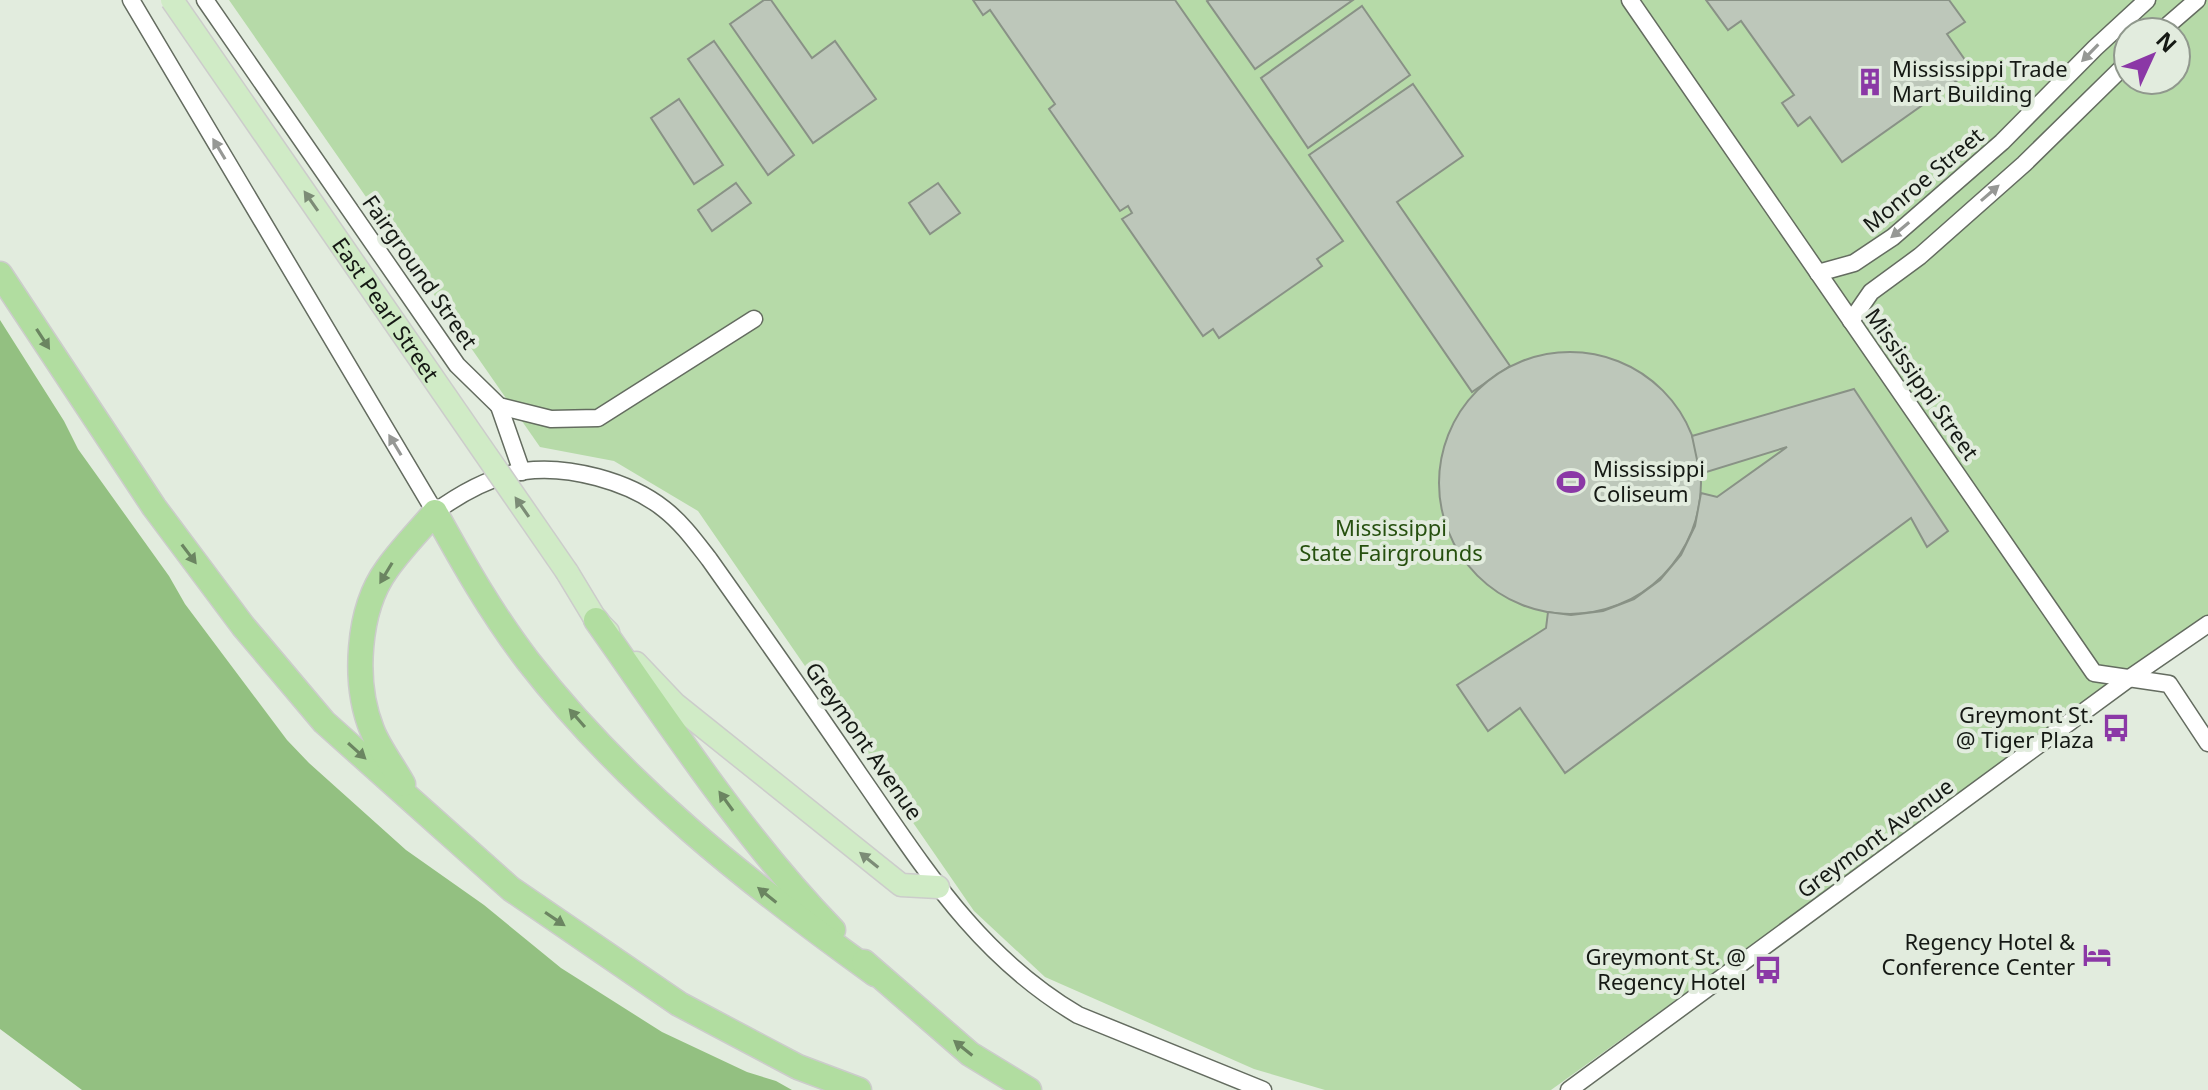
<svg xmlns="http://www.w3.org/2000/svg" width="2208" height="1090" viewBox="0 0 2208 1090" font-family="'Noto Sans',sans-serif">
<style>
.green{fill:#b6daa8;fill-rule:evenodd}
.forest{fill:#93c081}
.building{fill:#bdc7ba;stroke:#899286;stroke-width:2}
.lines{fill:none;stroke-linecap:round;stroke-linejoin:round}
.minor-casing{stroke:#646c60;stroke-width:19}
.major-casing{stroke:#cccccb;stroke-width:25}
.highway-casing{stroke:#cccccb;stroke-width:27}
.minor{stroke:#fff;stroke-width:16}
.major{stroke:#d0ebc6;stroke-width:22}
.highway{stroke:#b1dda0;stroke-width:24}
.major-bridge-casing{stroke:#cccccb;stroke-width:25;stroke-linecap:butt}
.major-bridge{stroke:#d0ebc6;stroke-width:22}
.oneway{fill:#969895}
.oneway2{fill:#7c8c76}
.oneway3{fill:#6b8561}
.labels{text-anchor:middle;stroke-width:8;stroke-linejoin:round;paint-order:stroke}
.poi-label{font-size:22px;fill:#151914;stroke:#e2ecde;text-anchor:end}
.street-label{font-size:22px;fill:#151914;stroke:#e2ecde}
.park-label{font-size:22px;fill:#26500f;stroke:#e2ecde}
</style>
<rect width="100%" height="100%" fill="#e2ecde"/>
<path class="green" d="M229,0H2208V617L1551,1090H1325L1254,1069L1045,977L974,911L698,511L614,461L540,447ZM2128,32H2176V80H2128Z"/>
<path class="forest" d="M0,320L64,421L78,449L169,576L185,604L287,740L309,763L406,850L484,905L561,968L662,1032L747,1072L776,1081L792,1090H82L0,1029Z"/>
<g class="building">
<path d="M764,0H771L812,58L835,41L876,99L813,143L730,24Z"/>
<path d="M973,0H1175L1343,241L1317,259L1322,266L1219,338L1213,329L1203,336L1122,219L1132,213L1128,206L1120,211L1049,109L1055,104L990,10L983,15Z"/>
<path d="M1209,0H1353L1255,69L1207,1Z"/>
<path d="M1706,0H1949L1965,22L1947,34L1972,70L1842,162L1810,117L1798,126L1782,103L1794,95L1741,21L1728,30Z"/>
<path d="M1362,6L1410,75L1308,148L1261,78Z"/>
<path d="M714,41L794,155L768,175L688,59Z"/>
<path d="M1413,84L1463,156L1397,202L1510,366L1472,392L1309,155Z"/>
<path d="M679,99L723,165L694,184L651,118Z"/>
<path d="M736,183L751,203L712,231L698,210Z"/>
<path d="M938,183L960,213L930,234L909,203Z"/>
<circle cx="1570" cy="483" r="131"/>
<path d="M1854,389L1948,531L1927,547L1911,518L1565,773L1520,708L1488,731L1457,685L1546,628L1548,612L1571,615L1603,611L1634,599L1660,580L1681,555L1695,526L1701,493L1717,497L1787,447L1700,474L1692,436Z"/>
</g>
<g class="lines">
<defs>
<g id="minor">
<path d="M131,0L435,512C461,493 492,476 524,471C568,465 629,481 664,509C682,523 695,541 709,559C760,631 810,702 859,774C925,869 977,955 1078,1015L1263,1090"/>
<path d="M205,0L457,365L499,406L551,419L598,418L754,319"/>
<path d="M1630,0L2094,673L2169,684L2208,743"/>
<path d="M2160,32L2197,0"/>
<path d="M1818,273L1854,263L1893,237L2002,142L2095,48L2147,0"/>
<path d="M1851,321L1871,292L1920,256L2024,164L2128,62"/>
<path d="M499,406L522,472"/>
<path d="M1569,1090L2131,677L2208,624"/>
</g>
<g id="major">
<path d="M567,572L596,620L608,632"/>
<path d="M636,663L675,704L901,885L938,887"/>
</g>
<g id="highway">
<path d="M0,274L154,507L243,626L324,722L511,889L679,1004L798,1067L859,1090"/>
<path d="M596,620C671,726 743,837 833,930"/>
<path d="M403,784C393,766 379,748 372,730C353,683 357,610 387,569C401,549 419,531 435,512C463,563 492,614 528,661C625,786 748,883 875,974"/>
<path d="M864,962L970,1054L1029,1090"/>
</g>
</defs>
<use href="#minor" class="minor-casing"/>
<use href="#major" class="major-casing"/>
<use href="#highway" class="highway-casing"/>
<use href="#minor" class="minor"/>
<use href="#major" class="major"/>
<use href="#highway" class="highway"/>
<defs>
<g id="major-bridge">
<path id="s1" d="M172,0L567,572"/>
</g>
</defs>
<use href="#major-bridge" class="major-bridge-casing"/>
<use href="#major-bridge" class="major-bridge"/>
</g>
<defs><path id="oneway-solid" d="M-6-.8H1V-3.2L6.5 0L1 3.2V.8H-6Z" transform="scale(2)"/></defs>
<g class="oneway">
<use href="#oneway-solid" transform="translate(2090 53) rotate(134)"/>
<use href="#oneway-solid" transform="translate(219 149) rotate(-121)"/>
<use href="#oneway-solid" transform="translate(1990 193) rotate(-41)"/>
<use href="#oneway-solid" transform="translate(1900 230) rotate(140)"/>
<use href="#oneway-solid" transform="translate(395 445) rotate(-121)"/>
</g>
<g class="oneway2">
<use href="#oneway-solid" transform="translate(311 201) rotate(-125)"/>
<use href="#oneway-solid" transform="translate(522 507) rotate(-125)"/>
<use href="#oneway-solid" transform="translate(869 860) rotate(-141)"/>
</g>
<g class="oneway3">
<use href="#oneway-solid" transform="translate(43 339) rotate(57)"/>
<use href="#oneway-solid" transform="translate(189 554) rotate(53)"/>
<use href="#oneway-solid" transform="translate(386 573) rotate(121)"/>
<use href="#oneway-solid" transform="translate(577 718) rotate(-131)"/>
<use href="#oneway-solid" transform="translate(357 751) rotate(42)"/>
<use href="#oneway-solid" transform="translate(726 801) rotate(-126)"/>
<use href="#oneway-solid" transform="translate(767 895) rotate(-141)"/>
<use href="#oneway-solid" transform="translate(555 919) rotate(34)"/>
<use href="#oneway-solid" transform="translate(963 1048) rotate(-141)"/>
</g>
<defs>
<symbol id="building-bare" viewBox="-9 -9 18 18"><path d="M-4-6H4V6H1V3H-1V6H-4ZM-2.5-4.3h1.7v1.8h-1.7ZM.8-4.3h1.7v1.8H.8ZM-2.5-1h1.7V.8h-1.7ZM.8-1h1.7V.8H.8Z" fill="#8b38a6" stroke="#e2ecde" stroke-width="2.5" paint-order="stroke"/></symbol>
<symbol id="stadium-bare" viewBox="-9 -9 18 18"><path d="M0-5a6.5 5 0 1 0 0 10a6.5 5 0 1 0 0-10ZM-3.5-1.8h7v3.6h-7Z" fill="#8b38a6" stroke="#e2ecde" stroke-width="2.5" paint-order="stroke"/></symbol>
<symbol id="bus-bare" viewBox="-9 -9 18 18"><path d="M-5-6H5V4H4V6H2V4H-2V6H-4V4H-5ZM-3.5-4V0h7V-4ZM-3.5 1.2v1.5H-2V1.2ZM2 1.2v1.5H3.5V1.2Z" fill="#8b38a6" stroke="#e2ecde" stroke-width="2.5" paint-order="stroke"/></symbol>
<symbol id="hotel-bare" viewBox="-9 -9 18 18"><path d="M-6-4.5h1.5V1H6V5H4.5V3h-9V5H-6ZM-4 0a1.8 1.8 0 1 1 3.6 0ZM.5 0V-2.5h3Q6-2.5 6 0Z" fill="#8b38a6" stroke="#e2ecde" stroke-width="2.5" paint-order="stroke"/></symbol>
</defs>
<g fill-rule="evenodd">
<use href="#building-bare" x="1850" y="62" width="40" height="40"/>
<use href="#stadium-bare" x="1551" y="462" width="40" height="40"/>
<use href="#bus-bare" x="2096" y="708" width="40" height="40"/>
<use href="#hotel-bare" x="2077" y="935" width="40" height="40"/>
<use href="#bus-bare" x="1748" y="950" width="40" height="40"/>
</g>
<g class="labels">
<g class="poi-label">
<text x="1892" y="77" text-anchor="start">Mississippi Trade<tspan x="1892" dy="25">Mart Building</tspan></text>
<text x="1593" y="477" text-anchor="start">Mississippi<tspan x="1593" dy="25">Coliseum</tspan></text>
<text x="2094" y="723">Greymont St.<tspan x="2094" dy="25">@ Tiger Plaza</tspan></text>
<text x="2075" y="950">Regency Hotel &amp;<tspan x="2075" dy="25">Conference Center</tspan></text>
<text x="1746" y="965">Greymont St. @<tspan x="1746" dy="25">Regency Hotel</tspan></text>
</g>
<g class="street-label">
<text transform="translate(1923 180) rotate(-40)" y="8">Monroe Street</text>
<text transform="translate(420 272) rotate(55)" y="8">Fairground Street</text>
<text dy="8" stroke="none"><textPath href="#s1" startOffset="376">East Pearl Street</textPath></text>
<text transform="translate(1922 384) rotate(55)" y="8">Mississippi Street</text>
<text transform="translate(864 741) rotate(55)" y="8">Greymont Avenue</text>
<text transform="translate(1875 838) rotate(-36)" y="8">Greymont Avenue</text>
</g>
<g class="park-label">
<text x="1391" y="536">Mississippi<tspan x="1391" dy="25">State Fairgrounds</tspan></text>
</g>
</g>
<g transform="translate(2152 56) rotate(46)"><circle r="38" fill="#e2ecde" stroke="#90988d" stroke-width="2"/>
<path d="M0-6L14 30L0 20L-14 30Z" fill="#8b38a6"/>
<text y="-12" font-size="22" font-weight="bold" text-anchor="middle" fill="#151914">N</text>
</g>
</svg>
